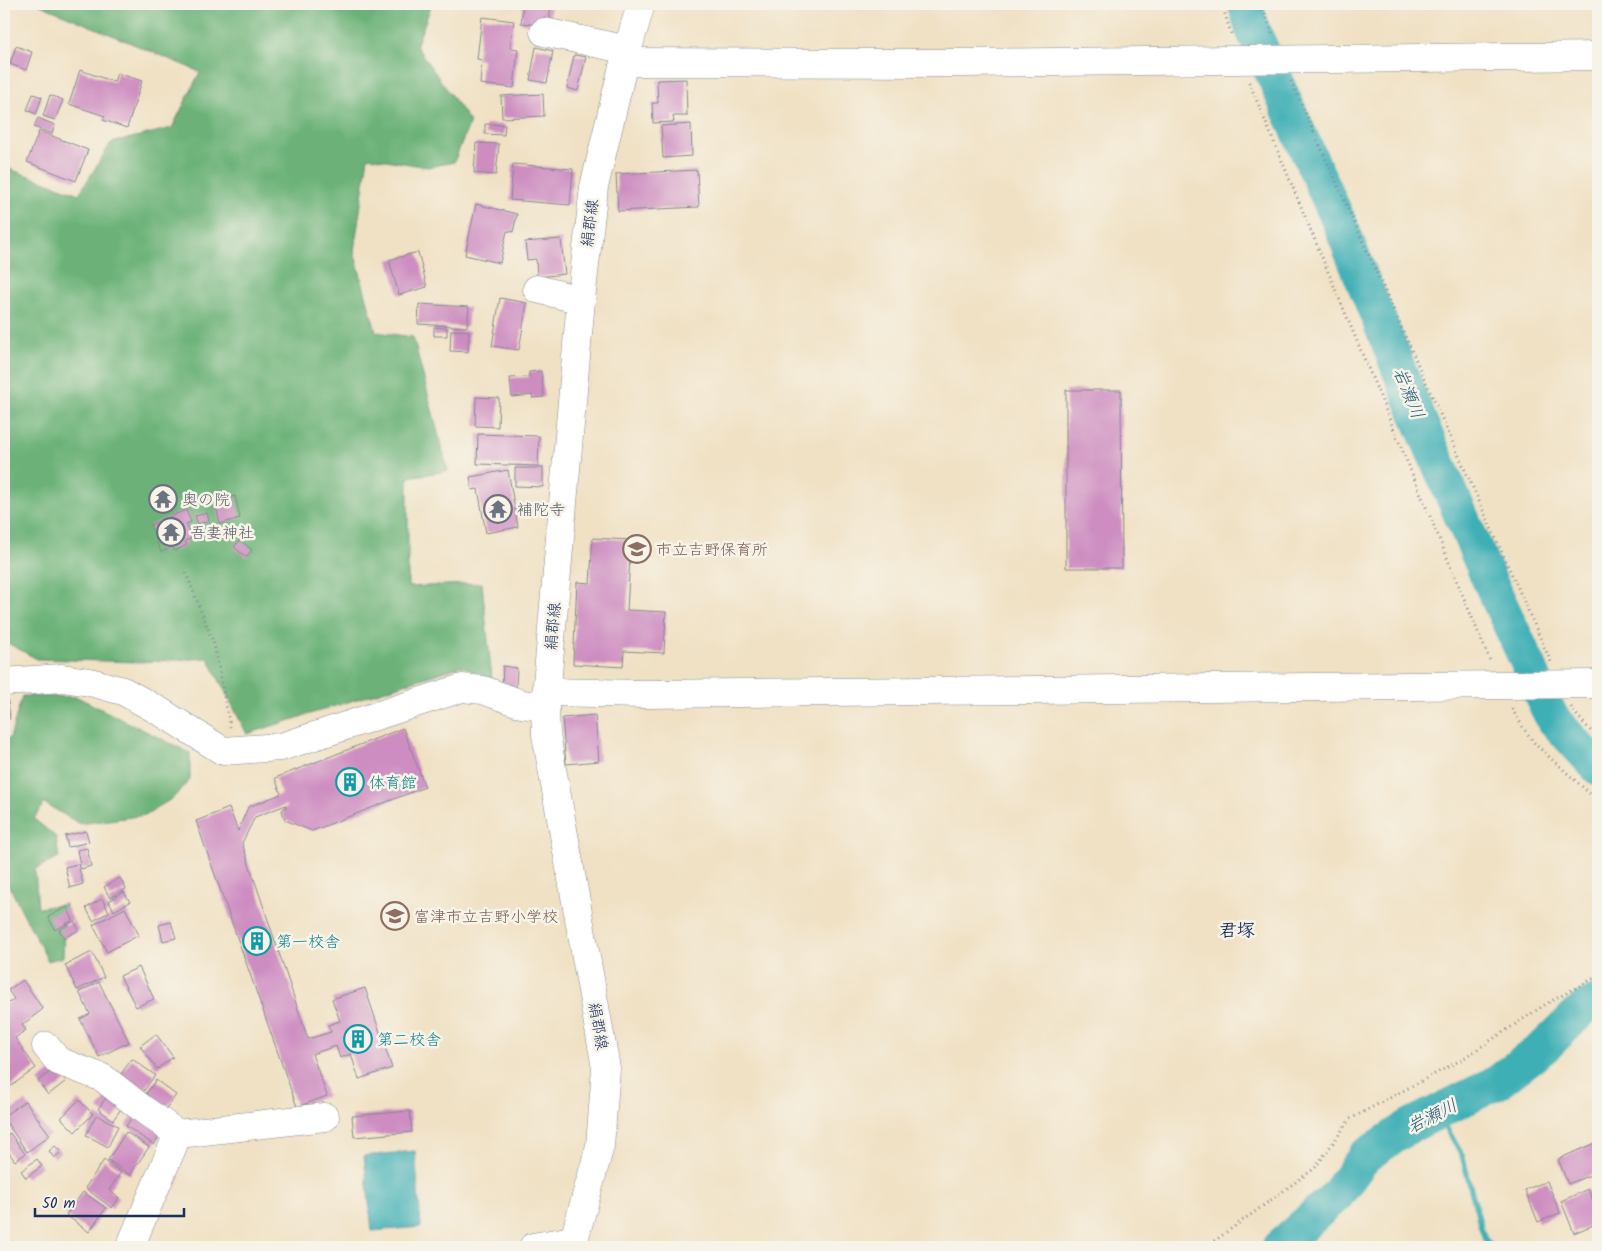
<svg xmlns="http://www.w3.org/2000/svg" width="1602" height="1251" viewBox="0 0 1602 1251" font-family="Kalam,'Klee One',sans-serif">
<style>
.forest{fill:#6cb278;stroke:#44706b}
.water{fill:#3eafb5;stroke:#2c6f8a}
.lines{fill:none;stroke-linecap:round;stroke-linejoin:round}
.stream{stroke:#3eafb5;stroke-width:5.5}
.river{stroke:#3eafb5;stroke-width:35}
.building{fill:#cd8dc1}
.minor-casing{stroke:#868891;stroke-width:29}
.major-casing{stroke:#868891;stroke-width:29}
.path{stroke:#868891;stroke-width:3;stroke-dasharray:1 4;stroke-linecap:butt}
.minor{stroke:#fff;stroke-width:28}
.major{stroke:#fff;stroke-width:28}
.labels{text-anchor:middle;stroke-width:5;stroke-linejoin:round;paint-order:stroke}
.street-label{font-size:16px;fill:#1b2f5e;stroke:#f7f3e8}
.worship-label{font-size:16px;fill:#5b616d;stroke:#f7f3e8;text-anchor:start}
.education-label{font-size:16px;fill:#785e54;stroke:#f7f3e8;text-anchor:start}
.culture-label{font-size:16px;fill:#0d838f;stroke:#f7f3e8;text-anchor:start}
.water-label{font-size:18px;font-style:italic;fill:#275c7c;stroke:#f7f3e8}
.neighbourhood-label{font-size:18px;font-weight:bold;fill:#1b2f5e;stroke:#f7f3e8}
</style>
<rect width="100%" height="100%" fill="#f7f3e8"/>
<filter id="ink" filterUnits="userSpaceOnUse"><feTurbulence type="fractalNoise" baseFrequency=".02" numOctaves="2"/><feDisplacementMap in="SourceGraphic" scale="10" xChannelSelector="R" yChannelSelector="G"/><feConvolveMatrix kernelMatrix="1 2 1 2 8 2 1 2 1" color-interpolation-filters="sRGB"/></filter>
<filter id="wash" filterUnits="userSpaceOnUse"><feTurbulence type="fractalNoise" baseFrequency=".0096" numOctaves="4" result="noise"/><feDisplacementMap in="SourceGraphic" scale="20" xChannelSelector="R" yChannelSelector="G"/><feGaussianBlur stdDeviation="1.12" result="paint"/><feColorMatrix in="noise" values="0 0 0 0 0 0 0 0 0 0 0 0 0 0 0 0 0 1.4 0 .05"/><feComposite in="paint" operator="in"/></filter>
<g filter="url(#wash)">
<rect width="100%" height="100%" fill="#f0e1c4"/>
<g class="forest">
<path d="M38,4H432L416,46L470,122L454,162L428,167L368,157L354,251L376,332L413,337L448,471L408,477V587L482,583L492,679L461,666L247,734L208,658L139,662L37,659L4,641V167L79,194L111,143L172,128L200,72Z"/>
<path d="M22,696L77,697L190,753V780L173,798L145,815L80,824L44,803L34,819L56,837L59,858L35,869L38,908L65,904L63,957L48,961L4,876V739L10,738Z"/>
</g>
<path class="water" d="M415,1151L421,1227L372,1231L364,1156Z"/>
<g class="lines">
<g class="stream">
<path d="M1438,1113L1462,1155L1481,1227L1485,1239L1493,1247"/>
<path d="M1592,1247L1598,1246"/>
</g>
<g class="river">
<path d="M1245,4L1252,28L1340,224L1419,419L1489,580L1531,670L1543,700L1553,719L1598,768"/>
<path d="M1279,1247L1337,1195L1365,1156L1408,1127L1498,1082L1545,1046L1584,1008L1598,1001"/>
</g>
</g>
<g id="blocks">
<g class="building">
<path d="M523,4H551L549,26L521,23Z"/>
<path d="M482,17L514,21L510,48L518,49L514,88L480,84L482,60L477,59Z"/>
<path d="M16,46L32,52L26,70L10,64Z"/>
<path d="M536,47L553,51L547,83L530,80Z"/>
<path d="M574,55L586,57L578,91L567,88Z"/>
<path d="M80,70L114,82L117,73L142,81L127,128L103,120L105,116L69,104Z"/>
<path d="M686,79L687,116H673L674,122L653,123L652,103H658L657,80Z"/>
<path d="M33,94L42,97L36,114L27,110Z"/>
<path d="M543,94L544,116L502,118L501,96Z"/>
<path d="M50,95L63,100L55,120L43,116Z"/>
<path d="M38,118L55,125L52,134L34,127Z"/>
<path d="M485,124L505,125L504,135L485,134Z"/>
<path d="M691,124L692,156L663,158L661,126Z"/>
<path d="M39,131L88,150L76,181L27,162Z"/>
<path d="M476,143L499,144L496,175L474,173Z"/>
<path d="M513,164L573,169L570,205L510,200Z"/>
<path d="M697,170L699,207L618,211L616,174Z"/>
<path d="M476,204L517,214L513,232L507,231L500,263L465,255Z"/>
<path d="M561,239L565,274L537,277L536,259L527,260L525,242Z"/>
<path d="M418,252L427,287L399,295L389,260Z"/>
<path d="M500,298L527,303L519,350L492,346Z"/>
<path d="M419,304L469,307L467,327L418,324Z"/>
<path d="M434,327L447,328V336H434Z"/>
<path d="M451,330L469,331L468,352L450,351Z"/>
<path d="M541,371L544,397L532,398L533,395L512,397L510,378L529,377V372Z"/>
<path d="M1066,390H1121L1122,568H1066Z"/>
<path d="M476,397L499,398L498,427L475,426Z"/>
<path d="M478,434L539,436L538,466L477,464Z"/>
<path d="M515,468H543V487L515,486Z"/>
<path d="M508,470L518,527L486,533L478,489L472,490L470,477Z"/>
<path d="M166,490L172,504L160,508L154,495Z"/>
<path d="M235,496L240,518L220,524L215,502Z"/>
<path d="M186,510L191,522L186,524L192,538L185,541L187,545L175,551L173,547L161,552L150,525Z"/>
<path d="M207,513L209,521L198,524L195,516Z"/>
<path d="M593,538L631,540L627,610L666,612L664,653L624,651L623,667L573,664L577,582L590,583Z"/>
<path d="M240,540L252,550L246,557L234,547Z"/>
<path d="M503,666L517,668L516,687L502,686Z"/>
<path d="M7,694L10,719H4V695Z"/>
<path d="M595,715L599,761L566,764L562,718Z"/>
<path d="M403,728L425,787L312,831L285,820L282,810L286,807V805L255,817L242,843L308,1039L331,1032L328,1025L340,1021L332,999L365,988L392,1068L359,1079L351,1054L340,1058L336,1046L312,1054L327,1096L297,1107L196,821L229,808L238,831L248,807L281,794L275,778Z"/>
<path d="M86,831L89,842L68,847L65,836Z"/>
<path d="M87,848L91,866L81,869L77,850Z"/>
<path d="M78,864L83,884L70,888L65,867Z"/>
<path d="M120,878L126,889L110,898L104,887Z"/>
<path d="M124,892L130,902L114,911L109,901Z"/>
<path d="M102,899L109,912L93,921L86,908Z"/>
<path d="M67,907L73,920L55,930L48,917Z"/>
<path d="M125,908L139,935L107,952L93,925Z"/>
<path d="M74,921L79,930L64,938L59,930Z"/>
<path d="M171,922L176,938L163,941L159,925Z"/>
<path d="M92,952L104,977L77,990L65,965Z"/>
<path d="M139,967L154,999L136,1007L120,976Z"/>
<path d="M23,980L43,1009L22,1025L26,1030L15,1038L36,1068L4,1091V1002L6,1005L14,999L8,990Z"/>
<path d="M99,982L129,1042L99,1057L80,1019L90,1014L79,992Z"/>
<path d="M156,1034L173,1057L157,1069L140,1046Z"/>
<path d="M132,1059L155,1075L138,1099L115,1082Z"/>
<path d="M56,1067L66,1081L48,1095L38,1081Z"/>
<path d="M156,1080L176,1095L161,1115L141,1101Z"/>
<path d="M111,1091L126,1102L113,1120L98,1109Z"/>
<path d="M79,1100L93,1114L75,1132L61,1118Z"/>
<path d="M25,1101L50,1135L27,1152L4,1119V1116Z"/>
<path d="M410,1111L412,1132L354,1137L352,1116Z"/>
<path d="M134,1114L161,1133L154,1145L126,1126Z"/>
<path d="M96,1115L118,1126L108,1147L86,1135Z"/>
<path d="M126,1132L149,1147L130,1175L108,1160Z"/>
<path d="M10,1133L25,1154L15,1161L4,1146V1138Z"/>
<path d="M1598,1142V1172L1568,1184L1558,1159Z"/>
<path d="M55,1146L61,1152L54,1158L49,1151Z"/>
<path d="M37,1159L42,1166L26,1178L21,1171Z"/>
<path d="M104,1160L121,1172L109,1190L119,1198L112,1208L85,1188Z"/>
<path d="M1547,1181L1560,1213L1538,1222L1525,1190Z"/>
<path d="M1588,1189L1598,1213V1223L1574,1233L1561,1201Z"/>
<path d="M83,1192L106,1208L89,1232L66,1215Z"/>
</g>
</g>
</g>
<g filter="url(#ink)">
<use href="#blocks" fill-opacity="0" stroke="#868891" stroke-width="1"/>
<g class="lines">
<defs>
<g id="minor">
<path d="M544,32L628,50"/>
<path d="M624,62L962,63L1598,56"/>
<path d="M537,289L581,300"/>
<path d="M4,682L62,678L90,682L123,691L161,712L223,751L281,747L462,688L483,690L522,704L545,707"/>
<path d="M547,692L645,694L1598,684"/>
<path d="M46,1046L58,1061L103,1078L144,1110L178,1134"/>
<path d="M130,1247L178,1134L325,1117"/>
<path d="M533,1247L573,1240"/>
</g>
<path id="major" d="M572,1247L600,1146L606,1068L546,735L545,707L581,300L594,187L624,62L641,4"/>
</defs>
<use href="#minor" class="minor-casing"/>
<use href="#major" class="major-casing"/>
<g class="path">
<path d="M1222,4L1232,37"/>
<path d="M1262,4L1273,36"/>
<path d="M1291,81L1551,662"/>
<path d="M1249,82L1491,663"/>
<path d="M186,573L214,644L230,727"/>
<path d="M1571,707L1573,711L1598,739"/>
<path d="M1512,709L1524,729L1536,745L1598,801"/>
<path d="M1206,1247L1315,1168L1350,1119L1461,1060L1546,1004L1598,976"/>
</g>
<use href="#minor" class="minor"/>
<use href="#major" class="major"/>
</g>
</g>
<defs>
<symbol id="temple-ring" viewBox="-11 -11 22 22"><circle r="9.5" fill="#f7f3e8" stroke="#6b7280" stroke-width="1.5"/><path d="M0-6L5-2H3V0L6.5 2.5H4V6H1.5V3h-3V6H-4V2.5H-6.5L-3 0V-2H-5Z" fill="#6b7280"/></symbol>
<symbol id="school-ring" viewBox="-11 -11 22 22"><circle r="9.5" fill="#f7f3e8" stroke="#8d6e63" stroke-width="1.5"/><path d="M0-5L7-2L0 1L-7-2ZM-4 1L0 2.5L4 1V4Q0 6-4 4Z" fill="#8d6e63"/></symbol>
<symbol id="building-ring" viewBox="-11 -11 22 22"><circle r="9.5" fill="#f7f3e8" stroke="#0f9aa8" stroke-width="1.5"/><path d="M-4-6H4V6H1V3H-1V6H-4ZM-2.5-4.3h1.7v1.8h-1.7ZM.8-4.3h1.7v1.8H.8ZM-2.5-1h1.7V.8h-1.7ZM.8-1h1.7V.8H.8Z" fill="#0f9aa8"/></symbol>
</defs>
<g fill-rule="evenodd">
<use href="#temple-ring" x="147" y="483" width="32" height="32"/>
<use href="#temple-ring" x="482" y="493" width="32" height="32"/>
<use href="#temple-ring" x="155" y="516" width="32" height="32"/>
<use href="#school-ring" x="621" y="533" width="32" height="32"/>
<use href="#building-ring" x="334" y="766" width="32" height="32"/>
<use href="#school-ring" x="379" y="900" width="32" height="32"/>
<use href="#building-ring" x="241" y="925" width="32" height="32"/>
<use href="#building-ring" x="342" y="1023" width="32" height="32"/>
</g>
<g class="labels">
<g class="street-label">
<text transform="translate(589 223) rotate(-83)" y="6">絹郡線</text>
<text transform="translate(552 626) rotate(-85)" y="6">絹郡線</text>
<text transform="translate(599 1026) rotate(80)" y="6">絹郡線</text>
</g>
<g class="worship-label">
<text x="182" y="505">奥の院</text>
<text x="517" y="515">補陀寺</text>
<text x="190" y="538">吾妻神社</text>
</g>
<g class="education-label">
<text x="656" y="555">市立吉野保育所</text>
<text x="414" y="922">富津市立吉野小学校</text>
</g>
<g class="culture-label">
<text x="369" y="788">体育館</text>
<text x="276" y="947">第一校舎</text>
<text x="377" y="1045">第二校舎</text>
</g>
<g class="water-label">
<text transform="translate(1409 393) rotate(68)" y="6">岩瀬川</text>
<text transform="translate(1432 1116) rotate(-27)" y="6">岩瀬川</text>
</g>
<g class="neighbourhood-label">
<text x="1237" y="936">君塚</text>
</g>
</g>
<rect width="1602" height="1251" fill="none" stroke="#f7f3e8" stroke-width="20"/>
<path d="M35 1208v8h149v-8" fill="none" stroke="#1b2f5e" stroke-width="2.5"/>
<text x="42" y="1208" font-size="15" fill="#1b2f5e" stroke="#f7f3e8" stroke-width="4" paint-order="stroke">50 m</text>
</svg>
